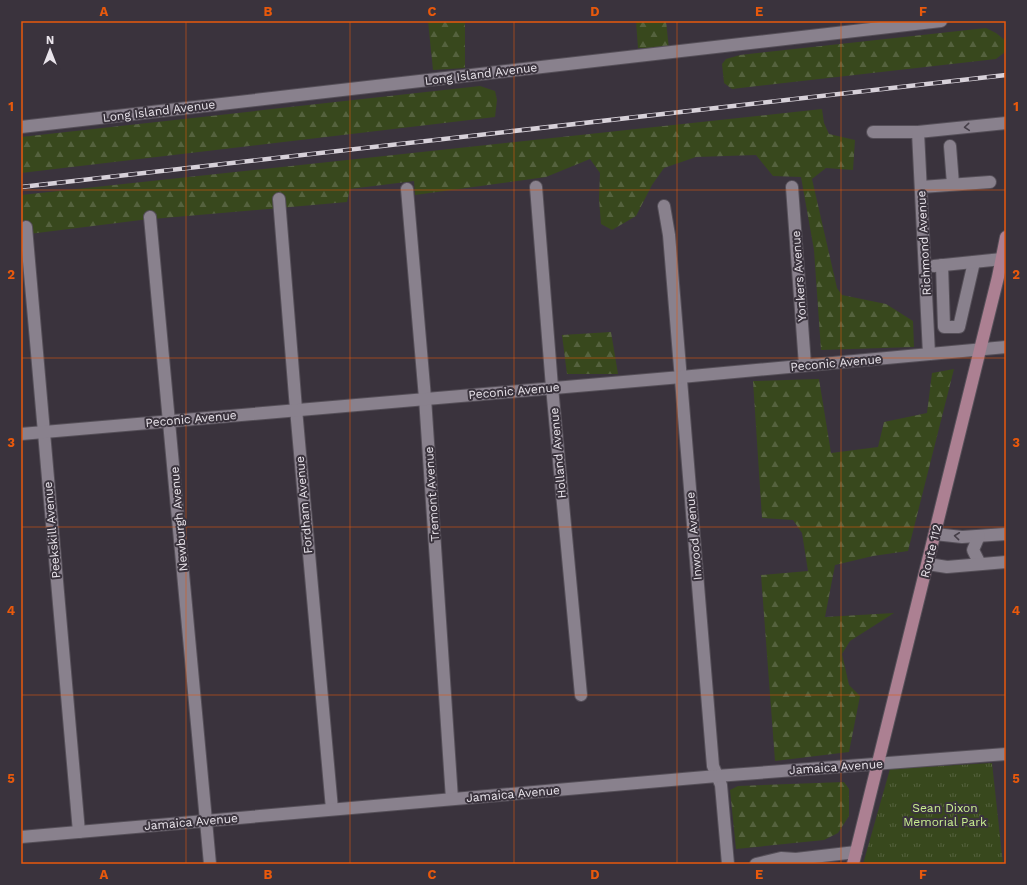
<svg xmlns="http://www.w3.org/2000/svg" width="1027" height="885" viewBox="0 0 1027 885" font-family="'Work Sans',sans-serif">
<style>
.forest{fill:url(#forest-firs)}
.park{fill:url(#park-tufts)}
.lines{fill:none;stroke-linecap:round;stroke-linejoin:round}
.minor-casing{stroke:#554f58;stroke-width:14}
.major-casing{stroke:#554f58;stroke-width:14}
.minor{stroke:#89818d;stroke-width:12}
.major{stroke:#ac8092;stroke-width:12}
.rail-casing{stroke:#d7d1d9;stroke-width:4.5}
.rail{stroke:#3a333d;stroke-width:3;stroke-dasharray:9;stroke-linecap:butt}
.oneway{stroke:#463f49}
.grid{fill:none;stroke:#e8590c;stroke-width:1;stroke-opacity:0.55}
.labels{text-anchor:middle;stroke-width:4;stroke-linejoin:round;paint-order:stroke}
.street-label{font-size:12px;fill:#e9e4eb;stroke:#3a333d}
.park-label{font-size:12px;fill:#c9ee90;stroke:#3a333d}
.neatline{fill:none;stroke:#e8590c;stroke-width:1.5}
.grid-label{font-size:13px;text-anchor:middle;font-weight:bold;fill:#e8590c}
</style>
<defs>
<pattern id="forest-firs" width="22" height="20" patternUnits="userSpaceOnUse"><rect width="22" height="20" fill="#38481d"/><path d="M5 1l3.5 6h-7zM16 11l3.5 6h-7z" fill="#55623e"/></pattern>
<pattern id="park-tufts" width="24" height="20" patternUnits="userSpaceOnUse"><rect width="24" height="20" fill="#38481d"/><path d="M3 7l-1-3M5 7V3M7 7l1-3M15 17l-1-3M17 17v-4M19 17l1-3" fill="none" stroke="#55623e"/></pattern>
</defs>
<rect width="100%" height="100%" fill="#3a333d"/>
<g class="forest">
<path d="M428,21H465V68L433,70Z"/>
<path d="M636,21H666L669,49L638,48Z"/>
<path d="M986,28L996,33L1006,41L1005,52L996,59L732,89L724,83L722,64L726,59L740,55Z"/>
<path d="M480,86L495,91L497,100L495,117L21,173V137Z"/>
<path d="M822,109L824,123L829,134L855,140L853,170L826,168L812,179L837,288L842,295L886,304L913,321L914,347L821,350L814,250L801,177L773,176L756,155L696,157L664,168L652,185L636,216L612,230L601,224L599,199L600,173L590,159L546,177L415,195L414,181L350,189L347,202L141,220L21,235V195Z"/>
<path d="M611,332L618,374H567L562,335Z"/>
<path d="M954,369L908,551L873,556L835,565L825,617L894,613L850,641L842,654L849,685L860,696L849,752L775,761L761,575L808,571L802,533L793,520L762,518L753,381L819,379L831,453L878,447L884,422L927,413L932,373Z"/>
<path d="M844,782L849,789V816L838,833L824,840L736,849L730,790L738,786Z"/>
</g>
<path class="park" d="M992,763L1003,864H863L890,769Z"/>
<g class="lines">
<defs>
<g id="minor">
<path d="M21,127L941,21"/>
<path d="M873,132H918L1006,123"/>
<path d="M918,132L929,354"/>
<path d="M950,146L953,184"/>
<path d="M536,187L552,387L581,695"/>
<path d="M792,187L805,365"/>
<path d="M921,187L990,182"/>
<path d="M407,189L425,398L452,799"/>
<path d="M279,199L296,409L332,809"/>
<path d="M664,206L669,235L713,766L721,785L728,864"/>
<path d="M150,217L210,864"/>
<path d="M26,227L79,832"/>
<path d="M942,265L944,327H959L974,262"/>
<path d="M934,266L1002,259"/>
<path d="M21,434L681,377L1006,347"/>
<path d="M935,534L962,537L1006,534"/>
<path d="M979,536L973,550L980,564"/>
<path d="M928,564L947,567L1006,562"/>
<path d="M21,837L717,776L1006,754"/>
<path d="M756,864L781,858L796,859L856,852"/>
</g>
<path id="major" d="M853,864L998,277L1006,237"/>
</defs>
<use href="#minor" class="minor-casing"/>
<use href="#major" class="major-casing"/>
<use href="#minor" class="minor"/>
<use href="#major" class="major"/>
<defs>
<path id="rail" d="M21,187L1006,75"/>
</defs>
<use href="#rail" class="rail-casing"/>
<use href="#rail" class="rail"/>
</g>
<defs><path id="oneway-chevron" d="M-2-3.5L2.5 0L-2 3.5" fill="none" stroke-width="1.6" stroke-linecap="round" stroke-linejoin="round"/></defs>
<g class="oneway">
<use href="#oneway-chevron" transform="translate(967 127) rotate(175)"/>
<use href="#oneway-chevron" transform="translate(957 536) rotate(-174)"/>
</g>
<path class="grid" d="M186,21V864M350,21V864M514,21V864M677,21V864M841,21V864M21,190H1006M21,358H1006M21,527H1006M21,695H1006"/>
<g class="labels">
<g class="street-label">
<text transform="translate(481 74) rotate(-7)" y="4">Long Island Avenue</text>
<text transform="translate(159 111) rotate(-7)" y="4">Long Island Avenue</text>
<text transform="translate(924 243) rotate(-93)" y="4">Richmond Avenue</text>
<text transform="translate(799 276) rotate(-94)" y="4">Yonkers Avenue</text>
<text transform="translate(836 363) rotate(-5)" y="4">Peconic Avenue</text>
<text transform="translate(514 391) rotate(-5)" y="4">Peconic Avenue</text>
<text transform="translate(191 419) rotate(-5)" y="4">Peconic Avenue</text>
<text transform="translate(558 453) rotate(-95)" y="4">Holland Avenue</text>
<text transform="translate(432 494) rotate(-94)" y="4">Tremont Avenue</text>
<text transform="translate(304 505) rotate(-95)" y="4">Fordham Avenue</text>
<text transform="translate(179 519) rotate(-95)" y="4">Newburgh Avenue</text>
<text transform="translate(52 530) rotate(-95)" y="4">Peekskill Avenue</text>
<text transform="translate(694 536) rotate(-95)" y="4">Inwood Avenue</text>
<text transform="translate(931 551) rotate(-76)" y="4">Route 112</text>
<text transform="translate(836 767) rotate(-4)" y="4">Jamaica Avenue</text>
<text transform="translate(513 794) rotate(-5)" y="4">Jamaica Avenue</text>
<text transform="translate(191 822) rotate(-5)" y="4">Jamaica Avenue</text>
</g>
<g class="park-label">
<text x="945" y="812">Sean Dixon<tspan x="945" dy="14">Memorial Park</tspan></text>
</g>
</g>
<rect width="1027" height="885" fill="none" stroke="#3a333d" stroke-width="44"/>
<g transform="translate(50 50)" stroke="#3a333d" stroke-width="3" paint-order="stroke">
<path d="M0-3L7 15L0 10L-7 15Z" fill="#e9e4eb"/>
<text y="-6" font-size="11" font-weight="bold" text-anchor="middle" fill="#e9e4eb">N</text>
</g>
<rect x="22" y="22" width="983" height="841" class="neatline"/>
<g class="grid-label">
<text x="104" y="16">A</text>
<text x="268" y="16">B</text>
<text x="432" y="16">C</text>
<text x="595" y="16">D</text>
<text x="759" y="16">E</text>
<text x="923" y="16">F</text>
<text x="11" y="111">1</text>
<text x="1016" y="111">1</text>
<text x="11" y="279">2</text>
<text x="1016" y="279">2</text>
<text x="11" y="447">3</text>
<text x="1016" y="447">3</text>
<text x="11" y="615">4</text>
<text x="1016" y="615">4</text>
<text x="11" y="783">5</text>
<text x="1016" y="783">5</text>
<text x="104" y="879">A</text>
<text x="268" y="879">B</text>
<text x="432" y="879">C</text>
<text x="595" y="879">D</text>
<text x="759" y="879">E</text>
<text x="923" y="879">F</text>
</g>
</svg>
